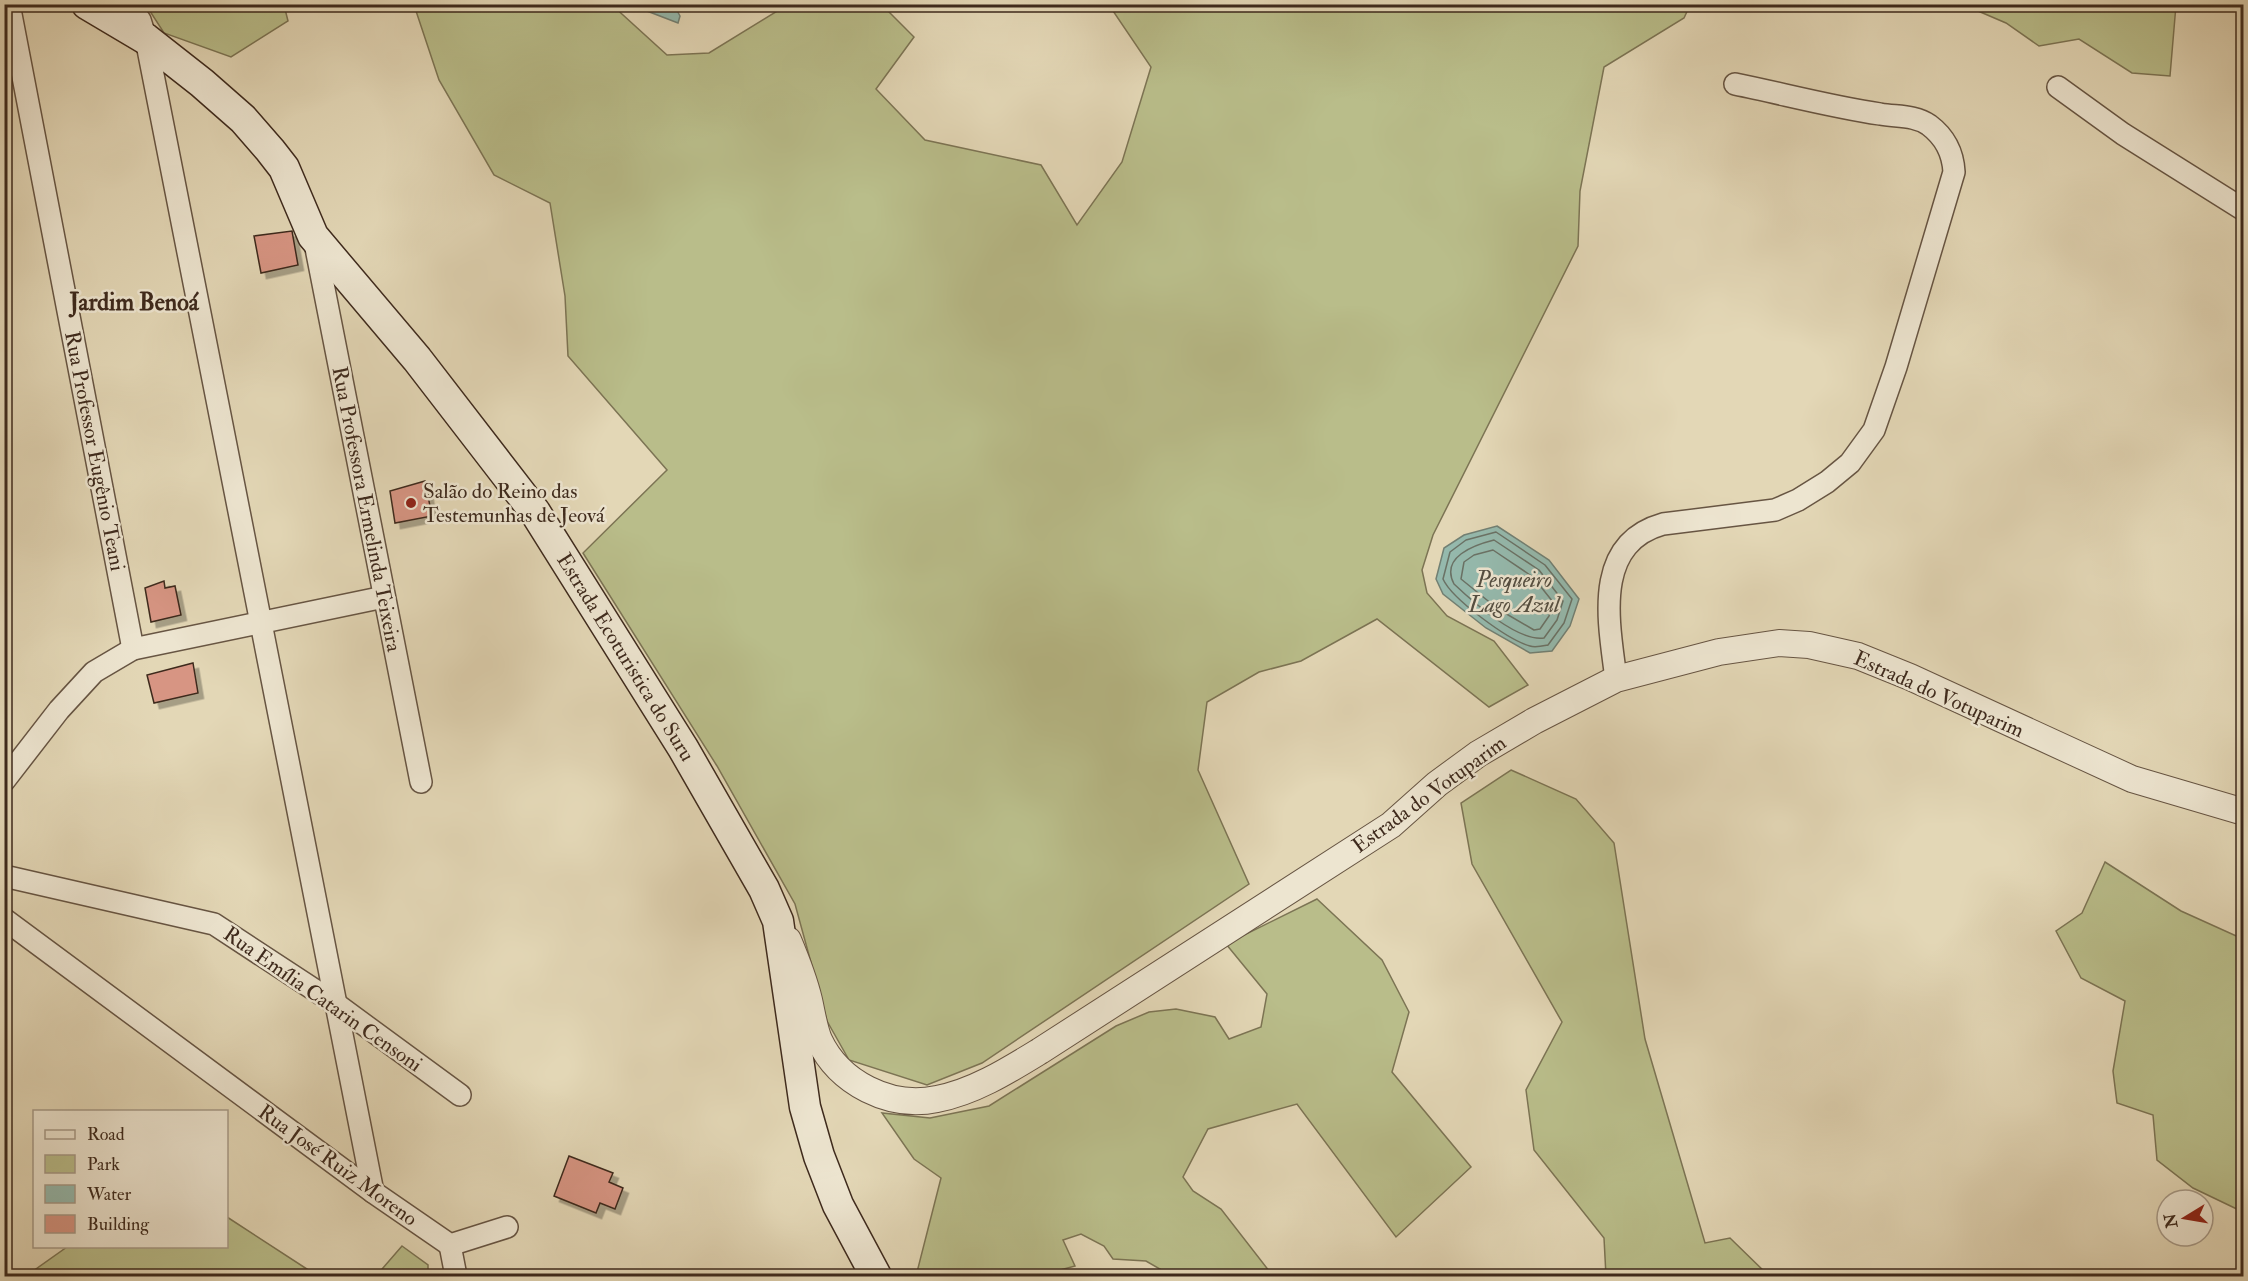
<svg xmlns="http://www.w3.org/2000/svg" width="2248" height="1281" viewBox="0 0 2248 1281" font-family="'IM FELL Double Pica',serif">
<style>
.green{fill:#b9bd8a;stroke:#7c7454;stroke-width:1.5}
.water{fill:#95baae;stroke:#728074;stroke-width:1.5}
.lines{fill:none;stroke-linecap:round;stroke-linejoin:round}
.shore{stroke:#6a7266;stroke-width:1.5}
.building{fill:#d79583;stroke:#3e2a1d;stroke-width:1.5;filter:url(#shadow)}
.minor-casing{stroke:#675543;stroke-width:24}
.tertiary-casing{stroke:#675543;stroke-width:28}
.secondary-casing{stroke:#3e2a1d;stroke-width:33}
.minor{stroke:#ede5d0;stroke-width:21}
.tertiary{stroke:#ede5d0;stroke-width:26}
.secondary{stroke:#ede5d0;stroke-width:30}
.poi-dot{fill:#8f2418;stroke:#ede5d0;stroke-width:2}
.labels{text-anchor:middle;stroke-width:5;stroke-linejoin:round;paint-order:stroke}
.street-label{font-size:21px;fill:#3e2a1d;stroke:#ede5d0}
.poi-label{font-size:21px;fill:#3e2a1d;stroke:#ede5d0;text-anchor:start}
.water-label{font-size:22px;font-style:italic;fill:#544e41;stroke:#ede5d0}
.quarter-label{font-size:24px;font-weight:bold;fill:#3e2a1d;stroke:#ede5d0}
</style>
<defs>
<filter id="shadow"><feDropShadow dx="5.5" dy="5.5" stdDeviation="0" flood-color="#0004"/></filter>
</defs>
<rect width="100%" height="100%" fill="#e3d7b6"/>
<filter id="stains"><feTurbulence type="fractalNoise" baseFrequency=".00333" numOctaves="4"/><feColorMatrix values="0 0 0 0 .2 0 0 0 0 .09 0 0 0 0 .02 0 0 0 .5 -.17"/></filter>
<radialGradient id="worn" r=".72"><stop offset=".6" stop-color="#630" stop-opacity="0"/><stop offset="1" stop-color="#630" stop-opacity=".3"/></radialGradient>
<g class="green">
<path d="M146,5H284L288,21L231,57L164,33Z"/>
<path d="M414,5H612L667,55L709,53L787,5H882L914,37L876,89L925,140L1041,165L1077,225L1122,162L1151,67L1109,5H1690L1684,18L1604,67L1580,191L1578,246L1433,535L1422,570L1427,593L1447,616L1494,641L1528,685L1489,707L1377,619L1301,661L1259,672L1207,702L1198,770L1249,884L982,1063L927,1085L849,1060L827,1021L795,904L717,766L583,553L667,470L568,356L565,296L550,203L494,175L439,80Z"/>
<path d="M1964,5H2176L2170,76L2132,73L2079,39L2039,46L2006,23Z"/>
<path d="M1511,770L1576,799L1614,843L1645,1039L1705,1243L1730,1238L1769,1276H1606L1604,1238L1534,1150L1526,1090L1562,1022L1472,864L1461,803Z"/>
<path d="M2105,862L2181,911L2243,939V1212L2193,1188L2157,1160L2153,1115L2117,1103L2113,1071L2125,1001L2081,978L2056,931L2082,913Z"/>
<path d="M1317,899L1382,960L1409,1012L1392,1072L1471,1167L1396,1237L1297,1104L1208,1129L1183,1177L1193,1191L1221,1209L1273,1276H1172L1146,1261L1113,1259L1104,1246L1081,1234L1063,1240L1075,1266L1038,1276H916L941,1178L914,1159L882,1113L930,1118L989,1106L1116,1026L1149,1012L1176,1009L1215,1017L1229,1039L1261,1027L1267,994L1226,944Z"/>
<path d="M227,1217L310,1271L306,1276H26L67,1247L226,1246Z"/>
<path d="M402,1246L428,1265V1276H376Z"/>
</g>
<g class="water">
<path d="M641,5H674L680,16L678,23L647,11Z"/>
<path d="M1497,526L1549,560L1579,599L1570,626L1552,651L1530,653L1486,628L1443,594L1436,579L1444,548L1464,535Z"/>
</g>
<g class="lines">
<g class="shore">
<path d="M1496,532L1545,565L1572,599L1564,623L1548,645C1543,646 1535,648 1530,646C1508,640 1452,599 1443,579L1450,552L1466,540Z"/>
<path d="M1494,540L1539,570L1563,601L1557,620L1544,638C1518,642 1473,602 1454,584C1440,557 1474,545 1494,540Z"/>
<path d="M1493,550L1533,577L1553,602L1549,616L1540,629L1534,630L1498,609L1461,579L1464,562L1474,555Z"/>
</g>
</g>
<g class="building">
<path d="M292,231L298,265L261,273L254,236Z"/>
<path d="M425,481L432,516L395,523L390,491Z"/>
<path d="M164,581L165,588L175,586L181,615L151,622L145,588Z"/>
<path d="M193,663L198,693L154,703L147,675Z"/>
<path d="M569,1156L613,1173L609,1182L623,1188L615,1209L600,1203L596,1213L554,1196Z"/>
</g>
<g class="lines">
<defs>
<g id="minor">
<path d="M9,4L133,649"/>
<path d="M127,4L140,20L146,39L373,1192"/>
<path d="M2058,87L2123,134L2244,210"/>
<path d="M314,238L421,782"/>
<path d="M1616,679C1609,623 1592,544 1663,524L1775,510L1798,500L1827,482L1850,463L1874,430L1896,367L1954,172C1953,153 1945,137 1929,125C1915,115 1897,117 1880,114C1832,107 1784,94 1735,84"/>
<path d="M4,781L59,710L94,672L133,649L384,597"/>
<path d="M4,876L214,924L336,1004L460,1095"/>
<path d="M4,919L373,1192L450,1245L507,1227"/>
<path d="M450,1245L456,1276"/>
</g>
<path id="tertiary" d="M788,940C796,959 804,979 809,1000C812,1013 814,1028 819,1040C839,1083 890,1109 937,1099C974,1092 1009,1070 1040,1051L1391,825L1437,784L1478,754L1534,721L1616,679L1719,652L1779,643L1809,645L1858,656L1910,677L2132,779L2244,812"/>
<path id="secondary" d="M87,4L146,39L202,83L243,119L270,150L284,168L313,236L417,359L535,512L683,748L764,889L778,921L805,1107L819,1156L838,1205L876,1276"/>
</defs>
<use href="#minor" class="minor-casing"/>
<use href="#tertiary" class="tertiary-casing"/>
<use href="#secondary" class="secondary-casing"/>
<use href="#minor" class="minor"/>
<use href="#tertiary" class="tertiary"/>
<use href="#secondary" class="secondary"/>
</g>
<circle class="poi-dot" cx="411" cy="503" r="6"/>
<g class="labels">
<g class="street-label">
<text transform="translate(95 451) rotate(79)" y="7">Rua Professor Eugênio Teani</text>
<text transform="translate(367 509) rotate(79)" y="7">Rua Professora Ermelinda Teixeira</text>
<text transform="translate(626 657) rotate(58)" y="7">Estrada Ecoturistica do Suru</text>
<text transform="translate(1939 694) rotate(24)" y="7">Estrada do Votuparim</text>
<text transform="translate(1429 794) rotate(-36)" y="7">Estrada do Votuparim</text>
<text transform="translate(323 999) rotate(35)" y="7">Rua Emília Catarin Censoni</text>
<text transform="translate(338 1165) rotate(36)" y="7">Rua José Ruiz Moreno</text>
</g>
<g class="poi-label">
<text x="423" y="498">Salão do Reino das<tspan x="423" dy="24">Testemunhas de Jeová</tspan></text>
</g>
<g class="water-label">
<text x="1514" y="587">Pesqueiro<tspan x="1514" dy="25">Lago Azul</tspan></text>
</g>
<g class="quarter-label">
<text x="134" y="310">Jardim Benoá</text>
</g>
</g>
<rect width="2248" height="1281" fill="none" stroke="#e3d7b6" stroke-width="24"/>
<rect x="6" y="6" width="2236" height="1269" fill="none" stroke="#3e2a1d" stroke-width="3"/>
<rect x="12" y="12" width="2224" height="1257" fill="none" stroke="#3e2a1d" stroke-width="1.5"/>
<rect x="33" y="1110" width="195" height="138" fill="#ede5d0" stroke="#a79a88" stroke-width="1.5"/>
<rect x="45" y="1130" width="30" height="9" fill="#ede5d0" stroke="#a79a88" stroke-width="1.5"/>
<text x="87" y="1140" font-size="18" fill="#3e2a1d">Road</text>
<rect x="45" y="1155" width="30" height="18" fill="#b9bd8a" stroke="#a79a88" stroke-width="1.5"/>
<text x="87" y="1170" font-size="18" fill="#3e2a1d">Park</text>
<rect x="45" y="1185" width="30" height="18" fill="#95baae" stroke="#a79a88" stroke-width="1.5"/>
<text x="87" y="1200" font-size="18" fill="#3e2a1d">Water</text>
<rect x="45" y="1215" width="30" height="18" fill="#d79583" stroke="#a79a88" stroke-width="1.5"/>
<text x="87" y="1230" font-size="18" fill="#3e2a1d">Building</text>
<g transform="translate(2185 1218) rotate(259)"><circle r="28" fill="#ede5d0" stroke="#a79a88" stroke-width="1.5"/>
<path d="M0-4.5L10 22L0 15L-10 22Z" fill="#8f2418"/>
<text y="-9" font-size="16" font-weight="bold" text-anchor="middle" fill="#3e2a1d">N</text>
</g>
<rect width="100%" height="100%" filter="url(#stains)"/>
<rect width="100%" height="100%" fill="url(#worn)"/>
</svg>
